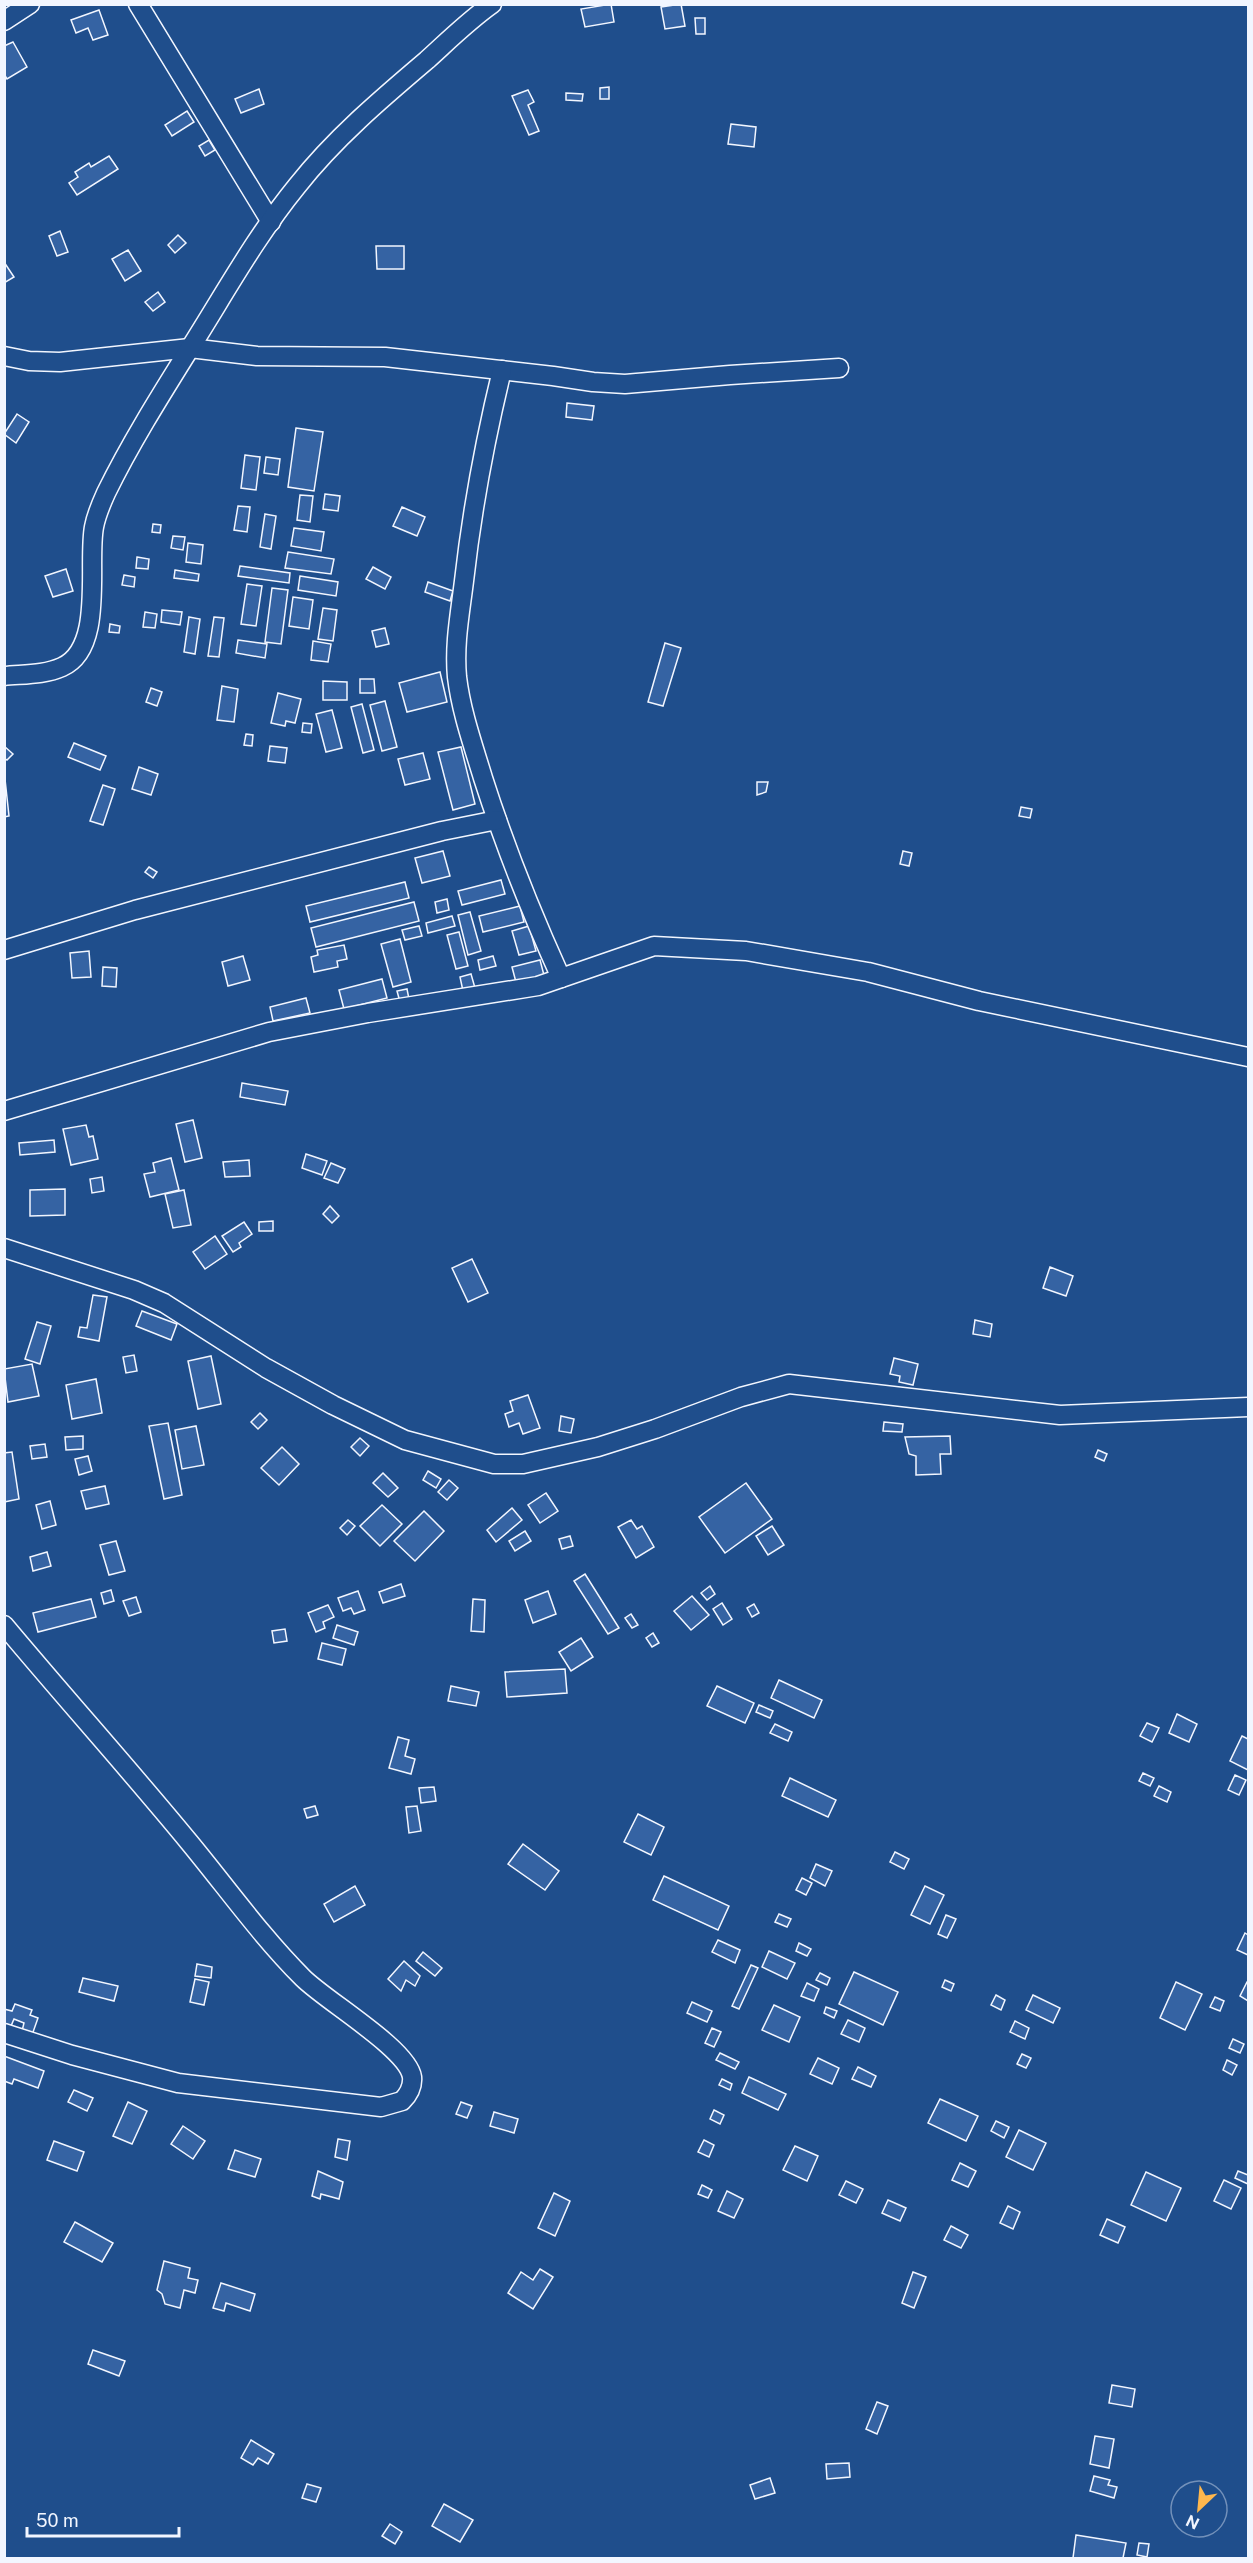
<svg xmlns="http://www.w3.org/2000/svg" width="1253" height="2563" viewBox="0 0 1253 2563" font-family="'Public Sans',sans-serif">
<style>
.building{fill:#3563a3;stroke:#f2f6ff;stroke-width:1.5}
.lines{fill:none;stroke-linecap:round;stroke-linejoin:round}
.minor-casing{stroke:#f2f6ff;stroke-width:21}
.minor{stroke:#1f4e8c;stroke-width:18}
</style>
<rect width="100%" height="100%" fill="#1f4e8c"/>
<g class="building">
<path d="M611,4L614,22L585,27L581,9Z"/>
<path d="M681,4L685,26L665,29L661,7Z"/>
<path d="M99,10L108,35L93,40L88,28L76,33L71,20Z"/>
<path d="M695,18H705V34H696Z"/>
<path d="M13,42L27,67L7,79L4,74V46Z"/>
<path d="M609,87V99H600V88Z"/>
<path d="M259,89L264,104L241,113L235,99Z"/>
<path d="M528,90L534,102L528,105L539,131L529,135L512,96Z"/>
<path d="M566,93L583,94L582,101L566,100Z"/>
<path d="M187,111L194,122L172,136L165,125Z"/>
<path d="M731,124L756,127L754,147L728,144Z"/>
<path d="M209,140L215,150L205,156L199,146Z"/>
<path d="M109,156L118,169L77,195L69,183L78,177L75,172L89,163L91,167Z"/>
<path d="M60,231L68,252L57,256L49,236Z"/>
<path d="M178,235L186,243L175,253L168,245Z"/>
<path d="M376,246H404V269H377Z"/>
<path d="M128,250L141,271L125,281L112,259Z"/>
<path d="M4,262L14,277L4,283Z"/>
<path d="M158,292L165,302L153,311L145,302Z"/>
<path d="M567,403L594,406L592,420L566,417Z"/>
<path d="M17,414L29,422L16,443L4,434Z"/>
<path d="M296,428L323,432L314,491L288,487Z"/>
<path d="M245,455L260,457L256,490L241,488Z"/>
<path d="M266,457L280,459L278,475L264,473Z"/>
<path d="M325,494L340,496L338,511L323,509Z"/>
<path d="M300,495L313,496L310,522L297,520Z"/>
<path d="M238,506L250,507L247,532L234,530Z"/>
<path d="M402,507L425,517L417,536L393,526Z"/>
<path d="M265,514L276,516L271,549L260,547Z"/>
<path d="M153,524L161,525L160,533L152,532Z"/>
<path d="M294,528L324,532L321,551L291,546Z"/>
<path d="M173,536L185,537L183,550L171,548Z"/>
<path d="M188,543L203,545L201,564L186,562Z"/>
<path d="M288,552L334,559L331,574L285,568Z"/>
<path d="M137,557L149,559L148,569L136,568Z"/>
<path d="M240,566L290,573L289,583L238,576Z"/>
<path d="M373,567L391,577L385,589L366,579Z"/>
<path d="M66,569L73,591L53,597L45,576Z"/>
<path d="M175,570L199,574L198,581L174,578Z"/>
<path d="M124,575L135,577L134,587L122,585Z"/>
<path d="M300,576L338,582L336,596L298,590Z"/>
<path d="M428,582L453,591L450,601L425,592Z"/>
<path d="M247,584L262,586L256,626L241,624Z"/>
<path d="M272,588L288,590L281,644L265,642Z"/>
<path d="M293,597L313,600L309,629L289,626Z"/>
<path d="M323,608L337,610L333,641L318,639Z"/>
<path d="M162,610L182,612L180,625L161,622Z"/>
<path d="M145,612L157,614L155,628L143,627Z"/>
<path d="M189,617L200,619L195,654L184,652Z"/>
<path d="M214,617L224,618L219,657L208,656Z"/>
<path d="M110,624L120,626L119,633L109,632Z"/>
<path d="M385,628L389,644L376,647L372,631Z"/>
<path d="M238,640L267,644L265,658L236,653Z"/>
<path d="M313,641L331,644L328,662L311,660Z"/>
<path d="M665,643L681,648L663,706L648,702Z"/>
<path d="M440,672L447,702L407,712L399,683Z"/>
<path d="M360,679H374L375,693H360Z"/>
<path d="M323,681L347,682V700H323Z"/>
<path d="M222,686L238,689L234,722L217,720Z"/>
<path d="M151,688L162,692L157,706L146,702Z"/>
<path d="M278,693L301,699L295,723L286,721L285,726L271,723Z"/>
<path d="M385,701L397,747L382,751L370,705Z"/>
<path d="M362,704L374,750L363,753L351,707Z"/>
<path d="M332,710L342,748L326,752L316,714Z"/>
<path d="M303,723L312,724L311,733L302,732Z"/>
<path d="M246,734L253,735L252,746L244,745Z"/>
<path d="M74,743L106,756L100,770L68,757Z"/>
<path d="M4,746L13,754L7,760L4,758Z"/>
<path d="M270,746L287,748L285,763L268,761Z"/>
<path d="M461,747L475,804L453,810L438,752Z"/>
<path d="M423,753L430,779L405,785L398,759Z"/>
<path d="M139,767L158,774L151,795L132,789Z"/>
<path d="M4,770L9,816L4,817Z"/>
<path d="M757,782H768L766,792L757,795Z"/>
<path d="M103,785L115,789L103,825L90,821Z"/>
<path d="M1021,807L1032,809L1030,818L1019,816Z"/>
<path d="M443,851L450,876L422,883L415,858Z"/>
<path d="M903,851L912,853L909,866L900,864Z"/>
<path d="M149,867L157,872L153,878L145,872Z"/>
<path d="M501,880L505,894L462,905L458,891Z"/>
<path d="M405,882L409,898L310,922L306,906Z"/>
<path d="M447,899L449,910L437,913L435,902Z"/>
<path d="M414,902L419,921L316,947L311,928Z"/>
<path d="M520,906L524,922L483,932L479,916Z"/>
<path d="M470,912L481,951L468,955L458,915Z"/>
<path d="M452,916L455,926L428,933L426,923Z"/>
<path d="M419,926L422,936L405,940L402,930Z"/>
<path d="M529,926L536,951L519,955L512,931Z"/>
<path d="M459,932L468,966L456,969L447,935Z"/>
<path d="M400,939L411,982L393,987L381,944Z"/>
<path d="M344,945L347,959L337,961L338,967L314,972L311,957L318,955L317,950Z"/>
<path d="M89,951L91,977L72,978L70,953Z"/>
<path d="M243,956L250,980L228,986L222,962Z"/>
<path d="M493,956L496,966L480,970L478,960Z"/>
<path d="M540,960L545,979L517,986L512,967Z"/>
<path d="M103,967L117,968L116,987L102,986Z"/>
<path d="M471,974L475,988L463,991L460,977Z"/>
<path d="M382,979L387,998L344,1009L339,990Z"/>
<path d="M407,989L409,999L400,1002L397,991Z"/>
<path d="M306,998L310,1013L273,1021L270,1007Z"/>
<path d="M242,1083L288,1091L285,1105L240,1097Z"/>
<path d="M193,1120L202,1158L185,1162L176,1124Z"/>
<path d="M86,1125L89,1137L93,1136L98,1159L71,1165L63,1129Z"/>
<path d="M54,1140L55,1152L20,1155L19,1143Z"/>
<path d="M306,1154L327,1161L322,1175L302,1168Z"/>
<path d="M171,1158L179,1190L150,1197L144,1174L155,1172L153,1163Z"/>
<path d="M249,1160L250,1176L225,1177L223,1162Z"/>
<path d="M331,1163L345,1169L338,1183L324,1178Z"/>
<path d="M102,1177L104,1191L92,1193L90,1179Z"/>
<path d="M65,1189V1215L30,1216V1190Z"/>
<path d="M184,1190L191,1225L173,1228L165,1194Z"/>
<path d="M330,1206L339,1216L332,1223L323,1214Z"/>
<path d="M273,1221V1231H259V1222Z"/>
<path d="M244,1222L252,1234L239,1243L241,1247L233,1252L222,1236Z"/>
<path d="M215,1236L227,1254L205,1269L193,1252Z"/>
<path d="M472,1259L488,1293L468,1302L452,1268Z"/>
<path d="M1050,1267L1073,1276L1066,1296L1043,1288Z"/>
<path d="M93,1295L107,1297L99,1341L78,1337L80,1327L87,1328Z"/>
<path d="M142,1311L177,1324L171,1340L136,1326Z"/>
<path d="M975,1320L992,1324L990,1337L973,1334Z"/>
<path d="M37,1322L51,1326L40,1364L25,1359Z"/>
<path d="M134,1355L137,1371L126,1373L123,1357Z"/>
<path d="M211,1356L221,1404L198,1409L188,1361Z"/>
<path d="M894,1358L918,1364L913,1385L899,1382L900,1376L890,1374Z"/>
<path d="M32,1364L39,1396L8,1402L4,1369Z"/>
<path d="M96,1379L102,1413L72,1419L66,1385Z"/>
<path d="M528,1395L540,1428L523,1434L519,1423L509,1427L505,1414L513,1411L510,1401Z"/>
<path d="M260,1413L267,1420L258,1429L251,1422Z"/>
<path d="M561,1416L574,1419L571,1433L559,1431Z"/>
<path d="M884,1422L903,1424L902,1432L883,1431Z"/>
<path d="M168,1423L182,1495L164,1499L149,1426Z"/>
<path d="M196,1426L204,1465L182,1469L175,1430Z"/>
<path d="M83,1436V1449L66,1450L65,1437Z"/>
<path d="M950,1436L951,1454H940L941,1474L916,1475V1456L909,1454L905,1437Z"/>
<path d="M360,1438L369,1446L360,1456L351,1447Z"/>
<path d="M45,1444L47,1457L32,1459L30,1446Z"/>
<path d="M282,1447L299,1464L279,1485L261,1468Z"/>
<path d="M1098,1450L1107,1454L1104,1461L1095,1457Z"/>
<path d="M12,1452L19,1499L4,1502V1453Z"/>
<path d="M88,1456L92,1471L79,1475L75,1459Z"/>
<path d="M428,1471L441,1479L436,1488L423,1480Z"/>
<path d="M383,1473L398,1488L388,1497L373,1483Z"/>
<path d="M449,1480L458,1488L447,1500L438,1492Z"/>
<path d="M746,1483L772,1519L725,1553L699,1517Z"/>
<path d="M105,1486L109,1504L86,1509L81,1491Z"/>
<path d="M546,1493L558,1511L540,1523L528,1505Z"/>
<path d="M50,1501L56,1525L42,1529L36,1505Z"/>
<path d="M382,1505L402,1524L380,1546L360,1526Z"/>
<path d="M512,1508L522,1520L496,1542L487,1530Z"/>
<path d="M424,1511L444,1531L415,1561L394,1541Z"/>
<path d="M348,1520L355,1526L347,1535L340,1528Z"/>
<path d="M631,1520L637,1529L642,1526L654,1547L636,1558L618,1527Z"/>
<path d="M772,1526L784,1545L768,1555L756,1536Z"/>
<path d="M525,1531L531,1541L515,1551L509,1541Z"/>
<path d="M570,1536L573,1546L562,1549L559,1539Z"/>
<path d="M116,1541L125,1571L109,1575L100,1545Z"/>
<path d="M47,1552L51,1566L33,1571L30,1557Z"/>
<path d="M585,1574L619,1628L608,1634L574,1581Z"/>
<path d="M401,1584L405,1596L383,1603L379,1592Z"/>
<path d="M710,1586L715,1594L707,1600L701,1593Z"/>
<path d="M111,1590L114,1601L104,1604L101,1593Z"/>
<path d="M358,1591L365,1610L354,1614L351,1608L343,1611L338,1598Z"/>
<path d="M548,1591L556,1614L533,1623L525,1600Z"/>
<path d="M692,1596L709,1615L691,1630L674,1611Z"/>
<path d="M136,1597L141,1612L129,1616L123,1601Z"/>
<path d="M91,1599L96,1617L38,1632L33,1613Z"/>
<path d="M473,1599L485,1600L484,1632L471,1631Z"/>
<path d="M722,1603L732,1619L723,1625L713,1609Z"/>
<path d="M754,1604L759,1613L752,1617L747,1608Z"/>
<path d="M328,1605L334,1617L323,1622L325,1628L316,1632L308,1613Z"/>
<path d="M631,1614L638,1625L632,1628L625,1618Z"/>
<path d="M337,1625L358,1632L354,1645L333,1638Z"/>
<path d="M285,1629L287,1641L274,1643L272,1631Z"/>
<path d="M653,1633L659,1643L652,1647L646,1638Z"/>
<path d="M581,1638L593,1657L571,1671L559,1652Z"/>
<path d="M322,1643L346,1649L342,1665L318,1659Z"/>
<path d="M565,1669L567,1693L507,1697L505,1672Z"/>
<path d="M779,1680L822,1700L814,1718L771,1698Z"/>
<path d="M451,1686L479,1692L476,1706L448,1701Z"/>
<path d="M717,1686L754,1703L745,1723L707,1706Z"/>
<path d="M759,1705L773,1711L770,1718L756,1712Z"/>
<path d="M1177,1714L1197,1724L1189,1742L1169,1733Z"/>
<path d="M1147,1723L1159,1728L1152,1742L1140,1736Z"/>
<path d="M775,1724L792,1732L788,1741L770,1733Z"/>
<path d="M1242,1736L1248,1739V1770L1230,1761Z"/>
<path d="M398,1737L409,1740L405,1756L415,1759L411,1774L389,1768Z"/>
<path d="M1143,1773L1154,1778L1150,1786L1139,1781Z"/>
<path d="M1235,1775L1246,1780L1239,1795L1228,1790Z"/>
<path d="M790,1778L836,1800L828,1817L782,1796Z"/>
<path d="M1159,1786L1171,1792L1167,1802L1154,1796Z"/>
<path d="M434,1787L436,1801L421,1803L419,1788Z"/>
<path d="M315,1806L318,1815L307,1818L304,1809Z"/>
<path d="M417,1806L421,1831L409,1833L406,1807Z"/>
<path d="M638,1814L664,1827L651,1855L624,1842Z"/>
<path d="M523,1844L559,1871L545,1890L508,1864Z"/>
<path d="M895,1852L909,1859L904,1869L890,1862Z"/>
<path d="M816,1864L832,1871L825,1886L810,1878Z"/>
<path d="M664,1876L729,1906L718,1930L653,1900Z"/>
<path d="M802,1878L812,1883L806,1895L796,1890Z"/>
<path d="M355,1886L365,1905L334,1922L324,1904Z"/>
<path d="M925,1886L944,1895L930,1924L911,1915Z"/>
<path d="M779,1914L791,1919L787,1927L775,1922Z"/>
<path d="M946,1915L956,1919L947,1938L938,1934Z"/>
<path d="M1245,1933L1248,1935V1955L1237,1950Z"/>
<path d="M718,1940L740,1950L735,1963L712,1952Z"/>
<path d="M799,1943L811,1949L807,1956L796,1951Z"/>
<path d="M769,1951L795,1963L787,1979L762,1967Z"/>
<path d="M423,1952L442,1968L435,1976L416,1961Z"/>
<path d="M404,1961L420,1976L415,1986L406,1980L401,1991L388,1979Z"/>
<path d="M197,1964L212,1967L211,1978L195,1976Z"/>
<path d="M751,1965L758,1968L739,2009L732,2006Z"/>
<path d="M854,1972L898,1992L883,2025L839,2004Z"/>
<path d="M820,1973L830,1978L827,1985L816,1980Z"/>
<path d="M83,1978L118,1986L114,2001L79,1992Z"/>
<path d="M195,1979L209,1982L204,2005L190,2002Z"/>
<path d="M945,1980L954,1984L951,1991L942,1987Z"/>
<path d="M1176,1982L1202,1994L1185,2030L1160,2018Z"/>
<path d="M1247,1982H1248V2001L1240,1996Z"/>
<path d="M807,1983L819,1989L814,2001L801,1996Z"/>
<path d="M996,1995L1005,2000L1001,2010L991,2005Z"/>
<path d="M1033,1995L1060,2008L1053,2023L1026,2010Z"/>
<path d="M1215,1997L1224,2001L1220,2011L1210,2007Z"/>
<path d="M692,2002L712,2011L707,2022L687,2013Z"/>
<path d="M15,2004L32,2010L30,2015L38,2018L32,2035L22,2031L24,2023L14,2019L11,2026L4,2024V2009L12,2011Z"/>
<path d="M774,2005L800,2017L789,2042L762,2030Z"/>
<path d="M826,2007L837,2011L834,2018L824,2013Z"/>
<path d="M848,2020L865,2028L859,2042L841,2034Z"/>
<path d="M1015,2021L1029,2028L1025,2039L1010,2032Z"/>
<path d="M712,2028L721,2032L714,2047L705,2043Z"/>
<path d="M1233,2039L1244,2044L1240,2053L1229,2048Z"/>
<path d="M720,2053L739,2062L735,2069L716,2060Z"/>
<path d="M1022,2054L1031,2058L1026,2068L1017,2064Z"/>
<path d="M4,2056L44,2071L38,2088L14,2079L12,2084L4,2081Z"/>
<path d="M818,2058L839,2068L832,2084L810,2074Z"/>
<path d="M1227,2060L1237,2065L1232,2075L1223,2070Z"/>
<path d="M858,2067L876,2076L871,2087L852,2079Z"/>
<path d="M749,2077L786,2094L778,2110L742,2093Z"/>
<path d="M722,2079L732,2084L730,2090L719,2085Z"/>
<path d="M74,2090L93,2098L87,2111L68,2102Z"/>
<path d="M940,2099L978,2116L966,2141L928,2123Z"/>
<path d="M128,2102L147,2111L132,2144L113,2136Z"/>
<path d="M461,2102L472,2106L467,2118L456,2114Z"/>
<path d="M714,2110L724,2115L720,2124L710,2119Z"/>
<path d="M494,2112L518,2119L514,2133L490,2126Z"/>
<path d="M996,2121L1009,2127L1004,2138L991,2131Z"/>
<path d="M183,2126L205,2141L193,2159L171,2144Z"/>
<path d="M1019,2130L1046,2143L1033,2170L1006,2157Z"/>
<path d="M338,2139L350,2141L347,2160L335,2157Z"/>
<path d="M704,2140L714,2145L709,2157L698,2152Z"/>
<path d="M54,2141L84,2152L77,2171L47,2160Z"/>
<path d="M795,2146L818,2156L807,2181L783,2170Z"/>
<path d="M235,2150L261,2159L255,2177L228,2169Z"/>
<path d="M960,2163L976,2171L968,2187L952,2180Z"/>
<path d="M318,2171L343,2182L339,2199L321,2194L320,2199L312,2196Z"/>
<path d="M1238,2171L1248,2175V2184L1235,2178Z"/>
<path d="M1146,2172L1181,2188L1166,2221L1131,2205Z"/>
<path d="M1224,2180L1241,2188L1231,2209L1214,2201Z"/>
<path d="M846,2181L863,2189L856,2203L839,2195Z"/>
<path d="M702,2185L712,2190L708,2198L698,2194Z"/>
<path d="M727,2191L743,2199L734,2218L718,2211Z"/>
<path d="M554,2193L570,2201L555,2236L538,2228Z"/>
<path d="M888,2200L906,2208L900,2221L882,2213Z"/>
<path d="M1008,2206L1020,2212L1013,2229L1000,2223Z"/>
<path d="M1107,2219L1125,2227L1118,2243L1100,2235Z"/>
<path d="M75,2222L113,2243L102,2262L64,2242Z"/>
<path d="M951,2226L968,2235L961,2248L944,2240Z"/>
<path d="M164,2261L190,2268L188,2278L198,2280L195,2293L184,2290L180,2308L165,2304L162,2294L157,2290Z"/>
<path d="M540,2269L553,2277L533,2309L508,2293L521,2272L533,2280Z"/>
<path d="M913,2272L926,2277L914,2308L902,2303Z"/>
<path d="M221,2283L255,2294L250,2311L226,2303L224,2311L213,2308Z"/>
<path d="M93,2350L125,2361L119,2376L88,2364Z"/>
<path d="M1112,2385L1135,2389L1132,2407L1109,2403Z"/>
<path d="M877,2402L888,2406L877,2434L866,2429Z"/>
<path d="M1095,2436L1114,2439L1109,2468L1090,2464Z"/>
<path d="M251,2440L274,2454L268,2464L258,2458L253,2465L241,2458Z"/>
<path d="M849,2463L850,2477L827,2479L826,2464Z"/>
<path d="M1094,2476L1110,2480L1108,2485L1117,2487L1114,2498L1090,2491Z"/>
<path d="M770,2478L775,2493L755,2499L750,2485Z"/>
<path d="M307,2484L321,2488L316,2502L302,2498Z"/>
<path d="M444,2504L473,2520L460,2542L432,2526Z"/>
<path d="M390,2524L402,2532L395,2544L382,2536Z"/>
<path d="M1076,2535L1126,2543L1123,2558H1073Z"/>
<path d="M1139,2543L1149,2544L1147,2557L1137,2555Z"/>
</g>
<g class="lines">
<defs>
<g id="minor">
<path d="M138,4L271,222"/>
<path d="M4,21L30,4"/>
<path d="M4,356L29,361L60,362L190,348L257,356L385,357L553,376L593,382L625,384L730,375L839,368"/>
<path d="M502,370C485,440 472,510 464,581C460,614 454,644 457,677C461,711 473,745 483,778C505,847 531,912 561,978"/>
<path d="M4,676C24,674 44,675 62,667C105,648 87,563 94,527C96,516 101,504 106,493C131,442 162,393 192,345C226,291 257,235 297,186C334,139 381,99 427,60C448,41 468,21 492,4"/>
<path d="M4,950L135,910L442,831L497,820"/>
<path d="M4,1111L269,1032L368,1013L538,986L654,946L746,951L868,972L979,1001L1248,1057"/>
<path d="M4,1248L134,1290L164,1303L266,1368L333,1405L405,1440L494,1464H523L598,1447L655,1429L741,1397L789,1384L1060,1415L1248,1407"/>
<path d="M4,1625C65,1698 129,1769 189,1842C227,1888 261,1936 303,1978C326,2001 408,2049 412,2077C413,2087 408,2095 402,2101L381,2107L178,2083L72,2055L4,2033"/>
</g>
</defs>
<use href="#minor" class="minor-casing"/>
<use href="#minor" class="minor"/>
</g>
<rect width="1253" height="2563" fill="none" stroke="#f2f6ff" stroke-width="12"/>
<g transform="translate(1199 2509) rotate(206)"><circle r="28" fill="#1f4e8c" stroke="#7391ba" stroke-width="1.5"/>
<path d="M0-4.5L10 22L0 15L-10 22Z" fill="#ffb74d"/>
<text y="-9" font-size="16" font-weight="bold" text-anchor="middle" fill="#f2f6ff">N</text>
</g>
<path d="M27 2527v9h152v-9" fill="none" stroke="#f2f6ff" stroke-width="3"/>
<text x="36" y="2527" font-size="18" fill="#f2f6ff" stroke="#1f4e8c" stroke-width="4.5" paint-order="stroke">50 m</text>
</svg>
